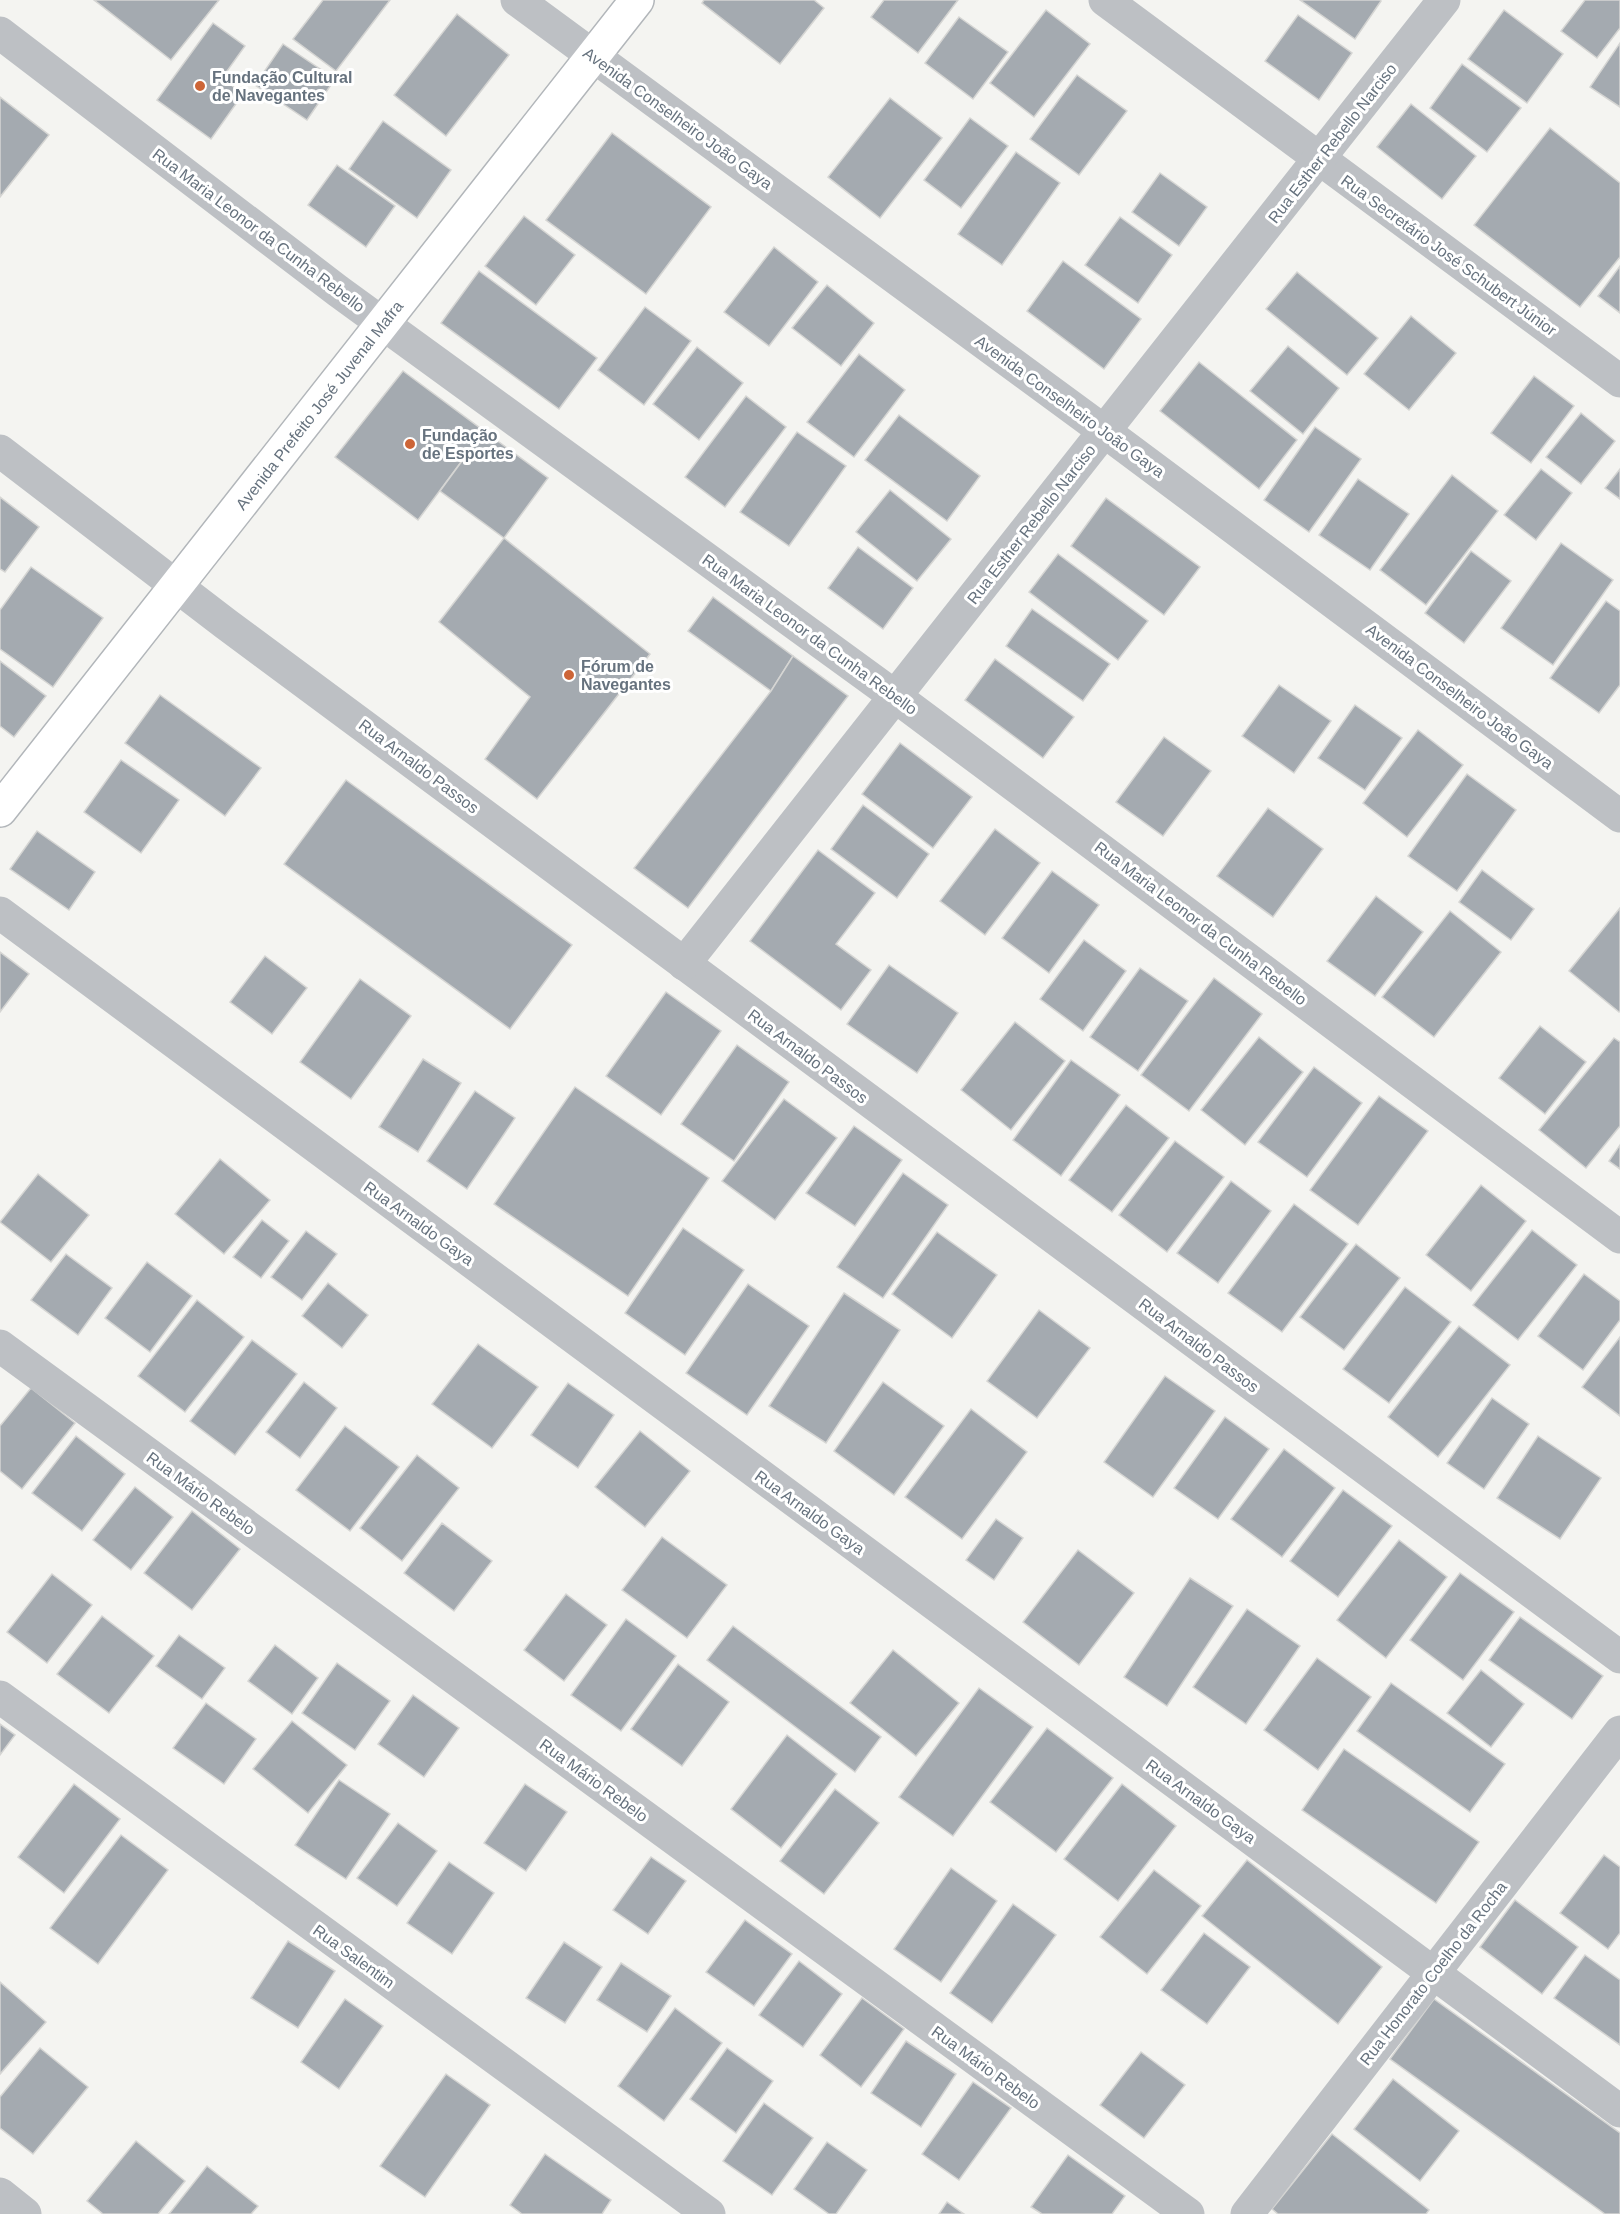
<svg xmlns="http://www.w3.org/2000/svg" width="1620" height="2214" viewBox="0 0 1620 2214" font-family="Helvetica,sans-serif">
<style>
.building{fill:#a4aab0;stroke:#d5d5d3;stroke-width:1.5}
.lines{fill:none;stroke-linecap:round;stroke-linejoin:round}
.secondary-casing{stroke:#b2b6ba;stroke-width:36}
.minor{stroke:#bdc0c4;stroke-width:33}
.tertiary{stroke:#bdc0c4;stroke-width:33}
.secondary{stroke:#fff;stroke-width:33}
.poi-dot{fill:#cd6537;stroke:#fff;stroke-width:2}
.labels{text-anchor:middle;stroke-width:6;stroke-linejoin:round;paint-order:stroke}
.poi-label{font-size:16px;font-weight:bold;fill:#66727e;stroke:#fff;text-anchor:start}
.street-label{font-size:16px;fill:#66727e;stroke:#fff}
</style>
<rect width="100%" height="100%" fill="#f4f4f1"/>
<g class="building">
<path d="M94,0H219L171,60Z"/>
<path d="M323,0H390L336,71L293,39Z"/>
<path d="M704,0H814L824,8L780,64L702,3Z"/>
<path d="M884,0H958L918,53L871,17Z"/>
<path d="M1300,0H1380L1381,1L1355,39Z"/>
<path d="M1585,0H1620V28L1597,58L1561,31Z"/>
<path d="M1046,10L1090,44L1034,117L990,83Z"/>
<path d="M1504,10L1563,54L1527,103L1468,59Z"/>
<path d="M457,14L509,55L446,136L394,95Z"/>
<path d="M1298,15L1352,53L1319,100L1265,61Z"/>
<path d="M959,17L1008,52L973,99L925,63Z"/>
<path d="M213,23L245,46L222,78L243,94L211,139L157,100Z"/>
<path d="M1620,43V107L1590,87Z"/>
<path d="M283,44L335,79L307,120L255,85Z"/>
<path d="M1462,64L1521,108L1487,152L1430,108Z"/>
<path d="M1077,75L1127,111L1079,175L1030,139Z"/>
<path d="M0,97L49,135L0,197Z"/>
<path d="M890,98L942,138L880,218L828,177Z"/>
<path d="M1411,104L1476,156L1442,199L1377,147Z"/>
<path d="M970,118L1008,146L961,208L924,180Z"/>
<path d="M383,121L451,170L417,218L349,169Z"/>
<path d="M1550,128L1620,183V257L1580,307L1474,225Z"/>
<path d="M612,133L711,207L646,294L546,220Z"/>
<path d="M1016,152L1060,183L1002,265L958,234Z"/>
<path d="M337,165L395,206L366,247L308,205Z"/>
<path d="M1160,173L1207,207L1179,246L1132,212Z"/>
<path d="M524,216L575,255L536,305L485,266Z"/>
<path d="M1120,217L1172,255L1138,303L1085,265Z"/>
<path d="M774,247L818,282L769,346L724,312Z"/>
<path d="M1063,261L1141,319L1104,369L1027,311Z"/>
<path d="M1620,266V313L1598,296Z"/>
<path d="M479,271L597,358L559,409L441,323Z"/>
<path d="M1297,272L1378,338L1347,375L1266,309Z"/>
<path d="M827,285L874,323L841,366L792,328Z"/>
<path d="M645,307L691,341L644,405L598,370Z"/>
<path d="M1411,316L1456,353L1409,410L1364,374Z"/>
<path d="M1288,346L1339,388L1303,434L1250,391Z"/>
<path d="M697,347L743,383L699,440L653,404Z"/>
<path d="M859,354L905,390L854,457L807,422Z"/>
<path d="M1199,362L1297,440L1259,489L1160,411Z"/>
<path d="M403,371L484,431L418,520L335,457Z"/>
<path d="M1534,376L1574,406L1531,463L1491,433Z"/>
<path d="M746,396L786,427L725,507L685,477Z"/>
<path d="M1581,413L1615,441L1581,484L1546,457Z"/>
<path d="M899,415L980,476L947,521L865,460Z"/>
<path d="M1315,427L1361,459L1309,532L1264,500Z"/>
<path d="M484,431L548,478L504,538L440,491Z"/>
<path d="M797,432L846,466L789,546L740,512Z"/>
<path d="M1541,469L1572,493L1536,540L1504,515Z"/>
<path d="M1620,469V499L1605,488Z"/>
<path d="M1452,475L1498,511L1426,605L1380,570Z"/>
<path d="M1358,479L1409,514L1370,570L1319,535Z"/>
<path d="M890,490L951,539L917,581L856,532Z"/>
<path d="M0,497L39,527L5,572L0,569Z"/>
<path d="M1106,498L1200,567L1164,615L1071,546Z"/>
<path d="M504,538L650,654L537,799L485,759L530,697L439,622Z"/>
<path d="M1561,543L1613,580L1553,665L1501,628Z"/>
<path d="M858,547L913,588L883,629L828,588Z"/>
<path d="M1471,551L1511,581L1464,643L1425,613Z"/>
<path d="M1058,554L1148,621L1118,660L1029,592Z"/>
<path d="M31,567L103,618L53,687L0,649V610Z"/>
<path d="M713,597L793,656L771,691L688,631Z"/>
<path d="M1606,601L1620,611V685L1599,713L1550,678Z"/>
<path d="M1032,609L1110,664L1083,701L1006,646Z"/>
<path d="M793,656L848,696L688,908L634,868L771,691Z"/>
<path d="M995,659L1074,717L1043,758L965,700Z"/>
<path d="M0,661L46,696L14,737L0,726Z"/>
<path d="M1279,685L1331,721L1294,773L1242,736Z"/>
<path d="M160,695L261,768L225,816L125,743Z"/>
<path d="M1355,705L1402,738L1365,790L1318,758Z"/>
<path d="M1418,730L1463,765L1407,837L1363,803Z"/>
<path d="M1164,737L1211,771L1163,836L1116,802Z"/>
<path d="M900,743L972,797L933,848L862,794Z"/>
<path d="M121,760L179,800L141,853L84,812Z"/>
<path d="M1467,774L1516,810L1457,891L1408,856Z"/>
<path d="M346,780L572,945L510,1029L284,864Z"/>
<path d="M863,805L929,854L897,898L831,849Z"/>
<path d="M1268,808L1323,849L1273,917L1217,876Z"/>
<path d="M995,829L1040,863L985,935L940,901Z"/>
<path d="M37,831L95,872L69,910L10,869Z"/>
<path d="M818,850L875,893L836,944L871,970L841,1010L750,941Z"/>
<path d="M1482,870L1534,909L1511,940L1459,902Z"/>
<path d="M1052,871L1099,905L1049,973L1002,938Z"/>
<path d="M1376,896L1423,932L1375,996L1327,961Z"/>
<path d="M1620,908V1011L1619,1012L1569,971Z"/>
<path d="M1450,911L1501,952L1434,1037L1382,997Z"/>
<path d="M1084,940L1126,971L1083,1031L1040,999Z"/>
<path d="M0,952L29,974L0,1012Z"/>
<path d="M265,956L307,988L272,1034L230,1002Z"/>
<path d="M889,965L958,1013L917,1073L847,1024Z"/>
<path d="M1140,968L1188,1001L1138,1071L1090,1037Z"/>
<path d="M1214,978L1262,1014L1189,1111L1141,1075Z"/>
<path d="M360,979L411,1016L351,1099L300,1062Z"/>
<path d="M666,992L721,1031L661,1115L606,1076Z"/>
<path d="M1015,1022L1065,1061L1011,1130L961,1090Z"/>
<path d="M1540,1026L1586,1062L1545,1114L1499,1078Z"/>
<path d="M1259,1037L1303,1072L1245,1145L1201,1110Z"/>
<path d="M1614,1038L1620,1042V1126L1586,1168L1539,1130Z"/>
<path d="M737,1045L789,1082L734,1161L681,1124Z"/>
<path d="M423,1059L461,1083L418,1152L379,1127Z"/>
<path d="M1071,1060L1120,1095L1061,1176L1013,1140Z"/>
<path d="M1314,1067L1362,1103L1307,1177L1258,1142Z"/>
<path d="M575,1087L709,1178L628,1296L494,1204Z"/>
<path d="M475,1091L515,1118L467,1189L427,1161Z"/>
<path d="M1379,1096L1428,1131L1358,1225L1310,1190Z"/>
<path d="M784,1099L837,1138L775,1220L722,1181Z"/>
<path d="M1126,1105L1169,1138L1112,1212L1069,1180Z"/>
<path d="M854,1126L902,1160L855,1226L806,1193Z"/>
<path d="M1175,1141L1224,1177L1167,1252L1119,1215Z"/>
<path d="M1620,1145V1169L1609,1161Z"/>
<path d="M220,1159L270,1200L224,1254L175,1214Z"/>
<path d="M903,1173L948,1205L883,1298L837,1267Z"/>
<path d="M38,1174L89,1215L51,1262L0,1222Z"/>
<path d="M1231,1181L1271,1211L1218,1283L1177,1253Z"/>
<path d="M1481,1185L1526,1221L1471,1291L1426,1255Z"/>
<path d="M1294,1204L1348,1244L1282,1332L1228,1293Z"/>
<path d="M262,1220L289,1241L261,1278L233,1257Z"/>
<path d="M683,1228L744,1270L685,1355L625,1313Z"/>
<path d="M1532,1230L1577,1265L1518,1340L1473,1305Z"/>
<path d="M306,1231L337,1254L302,1300L271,1277Z"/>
<path d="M937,1232L997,1275L952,1338L892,1294Z"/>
<path d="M1356,1244L1400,1278L1344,1350L1300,1317Z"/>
<path d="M66,1254L112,1288L78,1335L31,1300Z"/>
<path d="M147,1262L192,1296L150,1352L105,1318Z"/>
<path d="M1584,1274L1620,1301V1320L1583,1370L1538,1336Z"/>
<path d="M328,1283L368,1315L342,1348L302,1316Z"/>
<path d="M748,1284L809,1326L747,1415L686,1373Z"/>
<path d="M1405,1287L1451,1322L1389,1403L1343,1369Z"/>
<path d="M844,1293L900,1330L826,1443L769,1406Z"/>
<path d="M197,1300L244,1337L185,1412L138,1376Z"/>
<path d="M1039,1310L1090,1348L1037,1418L987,1381Z"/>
<path d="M1459,1326L1510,1365L1438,1457L1388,1417Z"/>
<path d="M1620,1337V1416L1582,1387Z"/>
<path d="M252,1340L297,1374L235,1455L190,1421Z"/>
<path d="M478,1344L538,1387L492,1448L432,1404Z"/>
<path d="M1165,1376L1215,1411L1153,1497L1104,1462Z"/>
<path d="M304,1382L337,1408L300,1458L266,1432Z"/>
<path d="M883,1382L944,1426L894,1495L834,1451Z"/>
<path d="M568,1383L614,1415L578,1468L531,1435Z"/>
<path d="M31,1388L75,1423L22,1489L0,1471V1426Z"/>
<path d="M1492,1398L1529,1424L1484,1489L1447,1463Z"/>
<path d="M971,1409L1027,1452L962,1539L905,1497Z"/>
<path d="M1225,1417L1269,1449L1218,1519L1174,1488Z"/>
<path d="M345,1426L399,1467L350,1531L296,1490Z"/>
<path d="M640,1431L690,1471L645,1527L595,1487Z"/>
<path d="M76,1436L125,1474L82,1531L32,1493Z"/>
<path d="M1538,1436L1601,1478L1560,1539L1497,1498Z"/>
<path d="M1284,1449L1335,1488L1282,1557L1231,1519Z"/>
<path d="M417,1455L459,1488L402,1561L360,1528Z"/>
<path d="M135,1487L173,1517L131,1570L93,1540Z"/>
<path d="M1343,1490L1392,1526L1338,1597L1290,1561Z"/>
<path d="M192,1511L240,1549L192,1610L144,1573Z"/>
<path d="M996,1519L1023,1538L994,1580L966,1560Z"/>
<path d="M442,1523L492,1561L454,1611L404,1573Z"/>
<path d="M662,1537L727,1585L687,1638L622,1590Z"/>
<path d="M1399,1540L1447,1577L1386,1658L1337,1620Z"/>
<path d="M1078,1550L1134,1593L1079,1665L1023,1622Z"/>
<path d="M1460,1573L1514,1612L1463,1680L1410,1640Z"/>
<path d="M52,1574L92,1605L47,1663L7,1632Z"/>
<path d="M1190,1578L1233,1606L1167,1706L1124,1677Z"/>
<path d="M566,1594L607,1625L564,1681L524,1650Z"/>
<path d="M1247,1609L1300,1646L1246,1724L1193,1687Z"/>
<path d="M102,1616L154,1656L109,1713L57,1674Z"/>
<path d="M1520,1617L1603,1676L1572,1719L1489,1660Z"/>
<path d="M626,1619L676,1656L621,1731L571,1695Z"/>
<path d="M733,1626L881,1737L855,1772L707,1660Z"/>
<path d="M179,1635L225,1668L202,1699L156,1666Z"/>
<path d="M275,1645L318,1678L292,1714L248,1681Z"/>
<path d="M893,1650L959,1703L916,1756L850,1703Z"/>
<path d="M1317,1658L1371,1697L1318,1770L1264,1730Z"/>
<path d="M337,1663L390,1701L355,1750L302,1713Z"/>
<path d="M678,1664L729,1702L682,1766L631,1729Z"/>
<path d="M1481,1670L1524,1704L1491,1747L1447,1713Z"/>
<path d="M1391,1683L1505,1764L1470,1812L1357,1731Z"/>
<path d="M979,1688L1033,1727L953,1836L899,1797Z"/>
<path d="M413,1695L459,1728L424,1777L378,1744Z"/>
<path d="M206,1703L256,1739L224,1784L173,1748Z"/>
<path d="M292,1721L347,1765L308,1813L253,1769Z"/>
<path d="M0,1724L15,1735L0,1755Z"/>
<path d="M1047,1728L1113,1778L1056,1852L990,1802Z"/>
<path d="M787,1735L837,1774L781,1848L731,1809Z"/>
<path d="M1344,1749L1479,1842L1436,1903L1302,1810Z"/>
<path d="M339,1780L390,1814L346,1879L295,1845Z"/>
<path d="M74,1784L120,1819L64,1893L18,1857Z"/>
<path d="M525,1784L567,1812L526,1871L484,1843Z"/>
<path d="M1122,1784L1176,1826L1118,1901L1064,1859Z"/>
<path d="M835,1789L879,1823L824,1894L780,1861Z"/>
<path d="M398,1823L437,1851L397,1906L357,1878Z"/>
<path d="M121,1835L168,1870L98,1964L50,1928Z"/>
<path d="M1604,1855L1620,1867V1933L1608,1949L1560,1913Z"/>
<path d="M651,1857L686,1881L648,1934L613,1910Z"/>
<path d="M1247,1860L1382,1967L1338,2024L1202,1916Z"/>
<path d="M449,1862L494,1893L452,1954L407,1923Z"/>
<path d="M951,1868L997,1901L941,1982L894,1949Z"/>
<path d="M1154,1870L1201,1906L1147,1974L1100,1937Z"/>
<path d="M1515,1900L1578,1947L1542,1994L1480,1947Z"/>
<path d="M1013,1904L1056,1935L992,2023L950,1993Z"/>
<path d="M745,1920L792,1954L754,2006L706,1972Z"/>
<path d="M1204,1933L1250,1967L1207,2024L1161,1990Z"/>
<path d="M288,1941L335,1971L298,2028L251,1998Z"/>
<path d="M564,1942L602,1967L565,2023L526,1998Z"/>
<path d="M1585,1955L1620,1980V2045L1554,1998Z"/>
<path d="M799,1961L842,1994L803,2047L759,2015Z"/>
<path d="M621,1963L671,1996L647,2032L597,2000Z"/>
<path d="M0,1982L46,2022L0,2074Z"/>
<path d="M862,1998L904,2029L861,2087L820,2055Z"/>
<path d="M345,1999L383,2026L339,2089L301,2062Z"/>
<path d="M1434,1999L1620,2133V2214H1605L1390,2059Z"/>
<path d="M675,2008L722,2043L664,2121L618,2086Z"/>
<path d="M906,2041L956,2074L921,2127L871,2093Z"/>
<path d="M40,2048L88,2087L33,2154L0,2128V2097Z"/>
<path d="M727,2048L773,2081L736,2133L690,2099Z"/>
<path d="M1141,2052L1185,2085L1144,2138L1100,2105Z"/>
<path d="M446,2074L490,2105L425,2197L380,2166Z"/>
<path d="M1393,2079L1459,2131L1420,2181L1354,2129Z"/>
<path d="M973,2082L1011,2108L959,2180L922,2154Z"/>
<path d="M764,2103L813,2138L772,2195L723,2161Z"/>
<path d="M1332,2134L1429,2210L1426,2214H1278L1272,2209Z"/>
<path d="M136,2141L185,2181L158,2214H103L87,2201Z"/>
<path d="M827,2142L867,2170L836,2214H829L794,2189Z"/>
<path d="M545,2154L611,2200L602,2214H522L510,2205Z"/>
<path d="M1068,2155L1125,2196L1112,2214H1042L1031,2207Z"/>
<path d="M207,2166L258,2206L251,2214H169Z"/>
<path d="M947,2202L964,2214H939Z"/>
</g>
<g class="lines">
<defs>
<path id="secondary" d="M0,810L637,0"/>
</defs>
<use href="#secondary" class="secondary-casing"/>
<g class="minor">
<path d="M1105,0L1620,381"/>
<path d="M0,33L338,291L896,697L1620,1237"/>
<path d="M0,451L226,624L1620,1657"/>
<path d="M0,913L1620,2111"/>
<path d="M684,964L1444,0"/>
<path d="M0,1346L1188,2214"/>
<path d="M0,1697L709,2214"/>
<path d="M1247,2214L1620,1732"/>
</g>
<g class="tertiary">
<path d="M517,0L1104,431L1620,816"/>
<path d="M0,2194L25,2214"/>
</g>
<use href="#secondary" class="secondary"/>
</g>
<g class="poi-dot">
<circle cx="200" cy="86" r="6"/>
<circle cx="410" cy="444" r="6"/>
<circle cx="569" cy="675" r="6"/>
</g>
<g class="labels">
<g class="poi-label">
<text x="212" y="83">Fundação Cultural<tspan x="212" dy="18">de Navegantes</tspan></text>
<text x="422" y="441">Fundação<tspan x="422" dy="18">de Esportes</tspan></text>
<text x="581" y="672">Fórum de<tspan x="581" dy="18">Navegantes</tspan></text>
</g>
<g class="street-label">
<text transform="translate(678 118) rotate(36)" y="6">Avenida Conselheiro João Gaya</text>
<text transform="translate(1332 143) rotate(-52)" y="6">Rua Esther Rebello Narciso</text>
<text transform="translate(259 230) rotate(37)" y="6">Rua Maria Leonor da Cunha Rebello</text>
<text transform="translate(1449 255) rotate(36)" y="6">Rua Secretário José Schubert Júnior</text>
<text transform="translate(319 405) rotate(-52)" y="6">Avenida Prefeito José Juvenal Mafra</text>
<text transform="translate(1070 406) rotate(36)" y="6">Avenida Conselheiro João Gaya</text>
<text transform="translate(1031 524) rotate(-52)" y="6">Rua Esther Rebello Narciso</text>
<text transform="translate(810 634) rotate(36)" y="6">Rua Maria Leonor da Cunha Rebello</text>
<text transform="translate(1460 696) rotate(37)" y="6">Avenida Conselheiro João Gaya</text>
<text transform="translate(419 766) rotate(37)" y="6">Rua Arnaldo Passos</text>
<text transform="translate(1201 923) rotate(37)" y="6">Rua Maria Leonor da Cunha Rebello</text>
<text transform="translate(808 1056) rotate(37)" y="6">Rua Arnaldo Passos</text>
<text transform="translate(419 1223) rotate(36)" y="6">Rua Arnaldo Gaya</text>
<text transform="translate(1199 1345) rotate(37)" y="6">Rua Arnaldo Passos</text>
<text transform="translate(201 1493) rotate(36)" y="6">Rua Mário Rebelo</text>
<text transform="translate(810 1512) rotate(36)" y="6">Rua Arnaldo Gaya</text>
<text transform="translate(594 1780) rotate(36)" y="6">Rua Mário Rebelo</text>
<text transform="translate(1201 1801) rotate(36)" y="6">Rua Arnaldo Gaya</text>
<text transform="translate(354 1956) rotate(36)" y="6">Rua Salentim</text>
<text transform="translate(1433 1973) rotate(-52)" y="6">Rua Honorato Coelho da Rocha</text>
<text transform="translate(986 2067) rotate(36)" y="6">Rua Mário Rebelo</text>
</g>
</g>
</svg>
